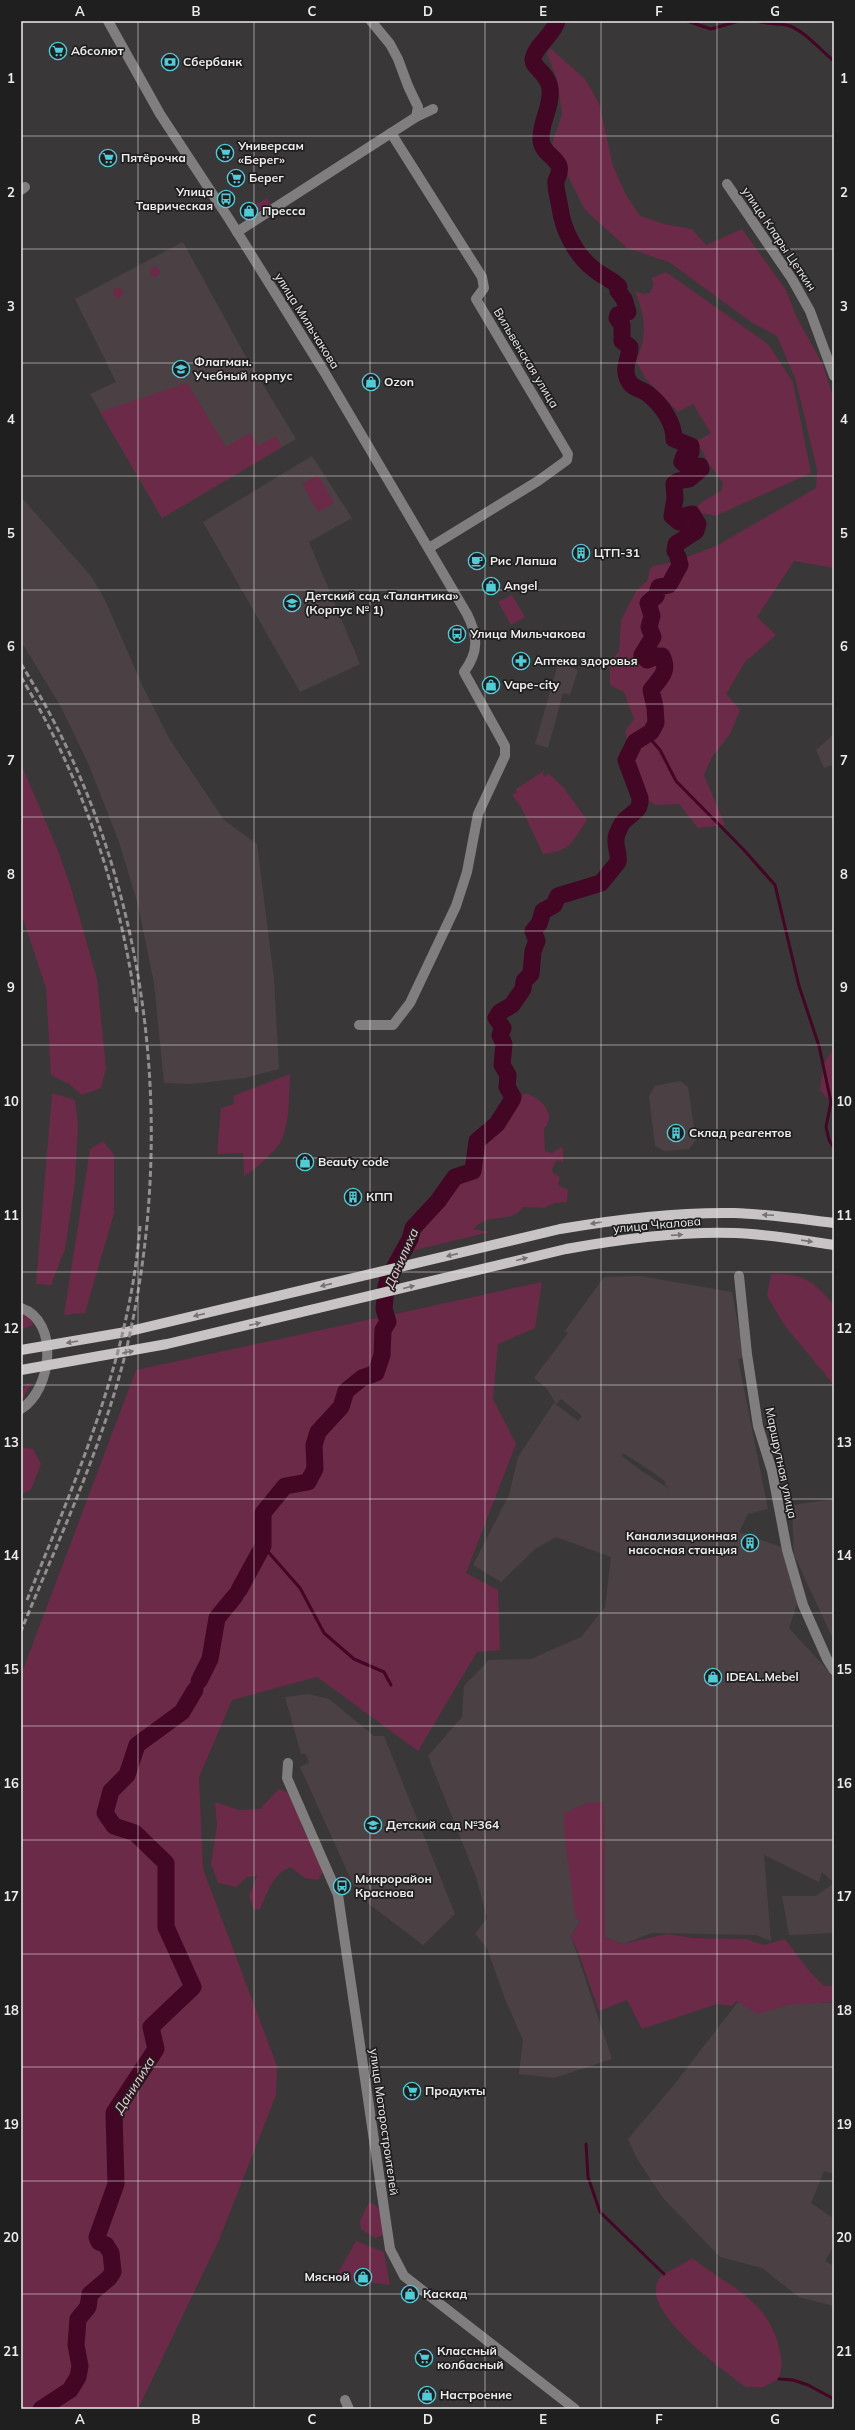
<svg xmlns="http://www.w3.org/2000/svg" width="855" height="2430" viewBox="0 0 855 2430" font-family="Mulish,sans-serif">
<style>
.built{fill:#4b4144;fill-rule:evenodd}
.green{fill:#6b2a47}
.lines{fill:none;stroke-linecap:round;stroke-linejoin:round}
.stream{stroke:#430625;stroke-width:3}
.river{stroke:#430625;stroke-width:17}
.minor{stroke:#807e7f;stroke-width:10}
.major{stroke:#c8c4c5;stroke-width:10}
.rail{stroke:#928f90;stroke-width:3;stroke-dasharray:6 3;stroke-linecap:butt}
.oneway{fill:#747272}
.grid{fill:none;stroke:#edebec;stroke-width:1;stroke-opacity:0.55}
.labels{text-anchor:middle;stroke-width:3.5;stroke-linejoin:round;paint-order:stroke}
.poi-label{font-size:12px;font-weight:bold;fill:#edebec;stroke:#201f1f;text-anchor:start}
.street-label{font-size:12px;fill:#edebec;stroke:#201f1f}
.water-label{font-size:13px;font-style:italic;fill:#f8c7d8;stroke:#201f1f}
.neatline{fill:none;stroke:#edebec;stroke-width:1.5}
.grid-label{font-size:13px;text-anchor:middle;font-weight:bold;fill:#edebec}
</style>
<rect width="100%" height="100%" fill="#3a3738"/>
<g class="built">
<path d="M183,242L245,355L296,439L162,518L90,394L116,382L75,299Z"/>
<path d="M312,456L352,518L309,542L360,664L300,692L203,522Z"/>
<path d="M21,497L91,576L105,600L143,687L170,740L224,820L257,844L274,979L279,1069L245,1078L191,1084L164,1083L154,983L138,905L119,842L88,763L61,707L21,641Z"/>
<path d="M560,657L572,663L570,667L578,670L570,695L563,693L548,748L535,744Z"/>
<path d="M834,734V764L824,768L816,750Z"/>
<path d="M680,1081L688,1087L696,1140L689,1149L665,1151L655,1146L649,1096L655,1086Z"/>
<path d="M640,1276L732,1292L744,1357L738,1359L768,1509L748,1514L739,1532L781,1547L798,1601L789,1628L834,1677V1933L789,1935L782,1896H816L834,1883L822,1872L819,1882L764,1855L771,1941L756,1935L652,1933L623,1944L605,1937L604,1802L580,1921L571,1936L612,2059L554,2078L519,2074L523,2040L505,1999L487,1948L475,1934L487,1918L476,1877L428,1756L462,1717L464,1686L489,1660L531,1659L581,1637L605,1607L611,1557L556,1537L535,1549L501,1582L473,1565L509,1495L518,1457L554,1403L578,1421L582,1416L561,1399L556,1404L547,1389L534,1378L568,1333L565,1331L604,1277ZM623,1453L654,1473L666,1482L665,1485L671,1490L643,1472L622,1456Z"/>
<path d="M834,1499V1641L794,1555L792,1505Z"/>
<path d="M308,1694L329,1699L374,1736H384L455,1914L423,1945L369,1904L353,1884L300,1767L309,1763L306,1754H301L285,1697Z"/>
<path d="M737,2003H834V2174L824,2171L811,2203L834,2219V2245L825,2261L834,2266V2306L799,2297L762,2268L720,2257L663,2198L636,2157L628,2139L674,2085Z"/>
</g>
<g class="green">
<path d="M550,48L585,79L599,103L613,166L626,195L640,216L664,224L692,229L706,245L742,229L786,290L796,316L823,365L834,400V568L794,561L757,617L776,635L745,662L726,694L740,710L730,734L712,757L704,775L725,825L698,828L679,804L655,805L629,787L632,761L625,731L634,719L624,692L610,685V663L619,651L621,620L636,591L647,581L650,569L653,566L674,562L718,545L816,488L817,470L796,381L777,336L751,322L669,262L627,248L585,210L552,144L562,114L557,79L547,54Z"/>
<path d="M267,198L271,204L254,213L251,207Z"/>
<circle cx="155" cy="272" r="5"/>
<path d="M666,272L768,344L793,382L811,473L715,516L702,513L697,516L692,512L702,502L721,491L723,483L709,464L697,441L711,433L693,404L678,412L645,378L636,361C648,335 645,316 635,291L643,294L650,293L654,284L651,278Z"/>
<circle cx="118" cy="293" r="5"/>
<path d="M187,383L226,447L250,433L258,446L276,436L282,447L162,518L100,412Z"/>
<path d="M318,475L334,503L318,512L302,484Z"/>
<path d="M512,595L525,617L511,625L498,602Z"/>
<path d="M21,764L57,848L72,891L97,979L106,1068L101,1088L82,1095L69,1084L51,1075L46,988L21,913Z"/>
<path d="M544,771L543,775L546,777L548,773L563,787L587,820C572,842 571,851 543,854L521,807L512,795L517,792L516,789Z"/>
<path d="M834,1048V1096L828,1099L820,1090L824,1063Z"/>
<path d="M290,1074C289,1094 290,1120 282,1139C277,1151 255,1169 244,1176L243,1153L217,1154L221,1108L234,1104L233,1096Z"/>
<path d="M52,1093L75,1100L78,1125L75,1182L65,1249L51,1285L36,1284Z"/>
<path d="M525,1093C540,1097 558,1114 544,1129L545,1151L552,1153L561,1147L563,1149V1162L557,1160L552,1169L553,1173L560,1177L558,1185L568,1190L567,1202L555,1203L544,1208L523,1207C511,1225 487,1211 474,1229L490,1232L403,1253L412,1239L414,1228L442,1201L457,1179L473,1174L481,1141L499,1126L508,1112L515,1108V1100Z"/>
<path d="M103,1141L114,1155V1213L85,1313L64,1315L90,1149Z"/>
<path d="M771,1274C805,1274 812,1280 834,1305V1385L785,1326L767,1296Z"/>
<path d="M542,1282L535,1328L498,1344L493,1399L516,1444L466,1573L498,1590L500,1650L477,1652L418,1751L317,1677L232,1700L199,1777L203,1869L277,2066L276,2095L219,2240L138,2409H21V1675L136,1370Z"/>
<path d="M21,1313L30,1318L34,1325L21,1329Z"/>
<path d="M32,1383L21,1401V1394L26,1384Z"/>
<path d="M21,1447L33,1449L41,1464L31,1490L21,1494Z"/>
<path d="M279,1789L287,1792L296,1807L302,1827L324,1870L318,1880L305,1878L290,1867C273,1874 267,1893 260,1909L254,1910L249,1896L257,1876L247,1877L236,1887L218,1883L211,1864L217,1825L215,1802L239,1810L260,1809Z"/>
<path d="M604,1802L605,1937L622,1944L667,1934L692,1938L746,1939L764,1945L785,1939L810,1972L824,1986H834V2002L788,2005L758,2014L736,2001L732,2006L717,2004L642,2029L627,2000L599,2011L579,1954L571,1936L580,1921L575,1917L564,1831V1813L587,1803Z"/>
<path d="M369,2202C383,2205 382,2223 384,2235L375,2238L361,2229L360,2221Z"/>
<path d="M356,2241L384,2252L390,2285L335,2278Z"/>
<path d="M692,2258C725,2284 765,2298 778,2343C782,2359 783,2364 779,2379L763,2387H746C724,2371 638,2310 659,2279C663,2273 684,2264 692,2258Z"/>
</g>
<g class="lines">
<g class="stream">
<path d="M559,21H569"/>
<path d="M687,21L711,29L739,21"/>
<path d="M757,21C770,25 782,23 790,26C807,33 820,50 834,61"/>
<path d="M647,735L660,750L676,781L743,849L775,885L799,986L819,1046L831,1102L826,1127L829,1140L834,1148"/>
<path d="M263,1546L300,1588L324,1633L354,1659L384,1672L391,1685"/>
<path d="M586,2144L588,2177L600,2212L664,2274"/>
<path d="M779,2379L793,2380L808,2385L834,2399"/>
</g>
<g class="river">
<path d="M557,21C553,36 536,44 533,59C532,68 548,72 550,89C552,107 540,122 541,140C542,153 555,156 559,166C561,172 558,176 556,181C555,188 559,200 560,208C563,230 576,256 595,270C602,276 613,280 619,287L618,291L624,299L628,312L618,315L617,318L622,325V341L630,347C630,357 623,366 627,377C631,390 640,387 648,394C661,404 674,422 674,439L691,446V452L684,456L682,462L687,466H700L701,469L689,479L678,481L674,484L675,499L672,516L679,522L687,515L692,514L698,524L696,531L676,544L675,551"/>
<path d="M239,1590L263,1546V1513L285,1486L308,1482L315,1469L314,1445L318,1432L341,1407L346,1391L362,1378L376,1373L382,1355L383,1330L388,1322L384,1309L386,1287L388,1279L410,1239L413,1228L438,1201L455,1177L473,1171L477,1141L497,1124L512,1100L513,1097L507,1087L508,1075L502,1065L504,1044L500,1035L503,1028L496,1018L500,1012L512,1005L523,989L524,981L531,974L533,951L537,941L533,931L539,924L543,911L554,905L558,896L601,883L618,862C620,853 613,845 617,834C619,830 621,823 625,820C633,812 641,811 640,798L626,760L635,742L651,732L656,723L655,707L651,690C659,679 670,672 662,656H657L647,660L642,655L653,637L649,627L652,616L648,603L656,596L659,587L669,585L680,565L678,557"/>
<path d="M199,1681L210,1659L217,1618L235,1596"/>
<path d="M41,2409L70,2390L78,2377L80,2366L76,2345L78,2319L88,2307L90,2294L109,2278L113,2272L111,2253L106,2245L99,2242L97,2237L116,2184L114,2113L156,2049L151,2027L193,1987L166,1927V1863L135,1833L114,1826L105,1813L111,1791L127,1775L137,1745L182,1712L195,1690"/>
</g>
<g class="minor">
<path d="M108,21L160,114L229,219L325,373L467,614C478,636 479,652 464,672L505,746V756L478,814L467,872L456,906L410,1003L393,1025H359"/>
<path d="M416,117L433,109"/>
<path d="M391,133L482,277L484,288L476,299L568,454L567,460L538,481L429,548"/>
<path d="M727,184L792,279L810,311L834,376"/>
<path d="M21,190L25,187"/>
<path d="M237,232L416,117L418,107L408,86L398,59L390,44L371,21"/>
<path d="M739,1276L747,1354L758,1426L772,1471L787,1550L803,1605L827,1659L834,1670"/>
<path d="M21,1308C60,1321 52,1390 21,1409"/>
<path d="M288,1763L287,1778L338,1895L390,2249L404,2276L575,2409"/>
<path d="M345,2400L349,2409"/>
</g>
<g class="major">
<path d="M21,1350L126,1332L560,1229C618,1219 675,1212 734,1213C767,1214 801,1219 834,1223"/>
<path d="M21,1370L167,1344L566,1249C621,1239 678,1231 735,1233C768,1234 801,1240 834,1245"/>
</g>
<g class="rail">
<path d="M21,664C148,866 181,1124 125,1355C101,1450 58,1541 21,1631"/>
<path d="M21,677C83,779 122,895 137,1014"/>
<path d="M27,1600C76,1479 130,1357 140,1226"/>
</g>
</g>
<defs><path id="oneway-solid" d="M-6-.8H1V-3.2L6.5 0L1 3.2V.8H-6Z"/></defs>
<g class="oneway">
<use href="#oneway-solid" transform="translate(768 1215) rotate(-177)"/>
<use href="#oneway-solid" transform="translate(596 1223) rotate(171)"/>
<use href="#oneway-solid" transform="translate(677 1235) rotate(-4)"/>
<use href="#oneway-solid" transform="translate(807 1241) rotate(8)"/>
<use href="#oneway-solid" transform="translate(452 1255) rotate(167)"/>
<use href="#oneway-solid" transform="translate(522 1259) rotate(-14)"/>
<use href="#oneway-solid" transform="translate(326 1285) rotate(167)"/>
<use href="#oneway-solid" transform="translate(409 1287) rotate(-14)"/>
<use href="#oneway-solid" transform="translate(199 1315) rotate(167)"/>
<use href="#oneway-solid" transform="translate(255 1324) rotate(-13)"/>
<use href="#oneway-solid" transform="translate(72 1342) rotate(170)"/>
<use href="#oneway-solid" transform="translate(128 1352) rotate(-12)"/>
</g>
<path class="grid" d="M138,21V2409M254,21V2409M370,21V2409M485,21V2409M601,21V2409M717,21V2409M21,136H834M21,249H834M21,363H834M21,476H834M21,590H834M21,704H834M21,817H834M21,931H834M21,1045H834M21,1158H834M21,1272H834M21,1385H834M21,1499H834M21,1613H834M21,1726H834M21,1840H834M21,1954H834M21,2067H834M21,2181H834M21,2294H834"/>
<defs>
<symbol id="supermarket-ring" viewBox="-11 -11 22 22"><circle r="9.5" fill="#201f1f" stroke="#52cbd8" stroke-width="1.5"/><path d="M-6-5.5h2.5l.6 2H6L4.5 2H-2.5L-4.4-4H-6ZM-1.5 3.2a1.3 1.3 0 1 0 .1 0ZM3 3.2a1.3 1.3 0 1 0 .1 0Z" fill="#52cbd8"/></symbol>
<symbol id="bank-ring" viewBox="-11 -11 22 22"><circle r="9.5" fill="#201f1f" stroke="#52cbd8" stroke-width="1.5"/><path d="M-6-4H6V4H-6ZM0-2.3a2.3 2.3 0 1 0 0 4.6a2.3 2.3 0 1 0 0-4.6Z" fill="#52cbd8"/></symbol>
<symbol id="bus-ring" viewBox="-11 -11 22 22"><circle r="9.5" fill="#201f1f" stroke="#52cbd8" stroke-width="1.5"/><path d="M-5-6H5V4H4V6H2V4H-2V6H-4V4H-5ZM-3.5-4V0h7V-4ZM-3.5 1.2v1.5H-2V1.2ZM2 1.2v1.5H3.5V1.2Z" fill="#52cbd8"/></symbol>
<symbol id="shop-ring" viewBox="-11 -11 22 22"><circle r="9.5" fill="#201f1f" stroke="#52cbd8" stroke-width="1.5"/><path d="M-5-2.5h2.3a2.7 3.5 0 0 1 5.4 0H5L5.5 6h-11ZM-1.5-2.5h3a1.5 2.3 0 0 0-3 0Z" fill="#52cbd8"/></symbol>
<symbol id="school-ring" viewBox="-11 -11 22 22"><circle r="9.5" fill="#201f1f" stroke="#52cbd8" stroke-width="1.5"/><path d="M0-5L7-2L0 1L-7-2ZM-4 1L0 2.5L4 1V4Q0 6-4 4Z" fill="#52cbd8"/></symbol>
<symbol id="building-ring" viewBox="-11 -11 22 22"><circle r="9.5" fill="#201f1f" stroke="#52cbd8" stroke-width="1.5"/><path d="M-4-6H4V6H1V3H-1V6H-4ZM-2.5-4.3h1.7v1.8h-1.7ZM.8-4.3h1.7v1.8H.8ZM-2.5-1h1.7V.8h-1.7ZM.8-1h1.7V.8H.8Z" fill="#52cbd8"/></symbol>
<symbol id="cafe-ring" viewBox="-11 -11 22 22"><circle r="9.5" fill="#201f1f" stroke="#52cbd8" stroke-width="1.5"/><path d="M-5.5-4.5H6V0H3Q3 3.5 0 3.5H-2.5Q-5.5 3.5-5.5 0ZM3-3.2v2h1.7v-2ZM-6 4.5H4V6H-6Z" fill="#52cbd8"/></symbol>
<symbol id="pharmacy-ring" viewBox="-11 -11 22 22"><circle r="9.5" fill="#201f1f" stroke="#52cbd8" stroke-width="1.5"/><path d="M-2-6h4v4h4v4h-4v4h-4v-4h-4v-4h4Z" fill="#52cbd8"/></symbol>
</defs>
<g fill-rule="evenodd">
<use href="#supermarket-ring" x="48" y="41" width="20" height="20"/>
<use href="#bank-ring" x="160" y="52" width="20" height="20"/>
<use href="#supermarket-ring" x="215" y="143" width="20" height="20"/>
<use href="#supermarket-ring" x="98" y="148" width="20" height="20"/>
<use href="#supermarket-ring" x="226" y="168" width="20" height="20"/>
<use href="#bus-ring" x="216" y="189" width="20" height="20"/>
<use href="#shop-ring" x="239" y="201" width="20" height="20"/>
<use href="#school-ring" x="171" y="359" width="20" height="20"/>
<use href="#shop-ring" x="361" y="372" width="20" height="20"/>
<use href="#building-ring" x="571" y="543" width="20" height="20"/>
<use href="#cafe-ring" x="467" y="551" width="20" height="20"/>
<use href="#shop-ring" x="481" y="576" width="20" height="20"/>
<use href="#school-ring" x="282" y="593" width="20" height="20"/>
<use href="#bus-ring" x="447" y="624" width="20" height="20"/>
<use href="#pharmacy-ring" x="511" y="651" width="20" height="20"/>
<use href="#shop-ring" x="481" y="675" width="20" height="20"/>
<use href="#building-ring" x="666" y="1123" width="20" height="20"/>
<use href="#shop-ring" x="295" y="1152" width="20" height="20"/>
<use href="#building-ring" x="343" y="1187" width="20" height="20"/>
<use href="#building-ring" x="740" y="1533" width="20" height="20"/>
<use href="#shop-ring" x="703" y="1667" width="20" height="20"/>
<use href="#school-ring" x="363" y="1815" width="20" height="20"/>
<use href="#bus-ring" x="332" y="1876" width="20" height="20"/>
<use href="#supermarket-ring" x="402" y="2081" width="20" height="20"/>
<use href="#shop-ring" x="353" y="2267" width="20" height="20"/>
<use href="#shop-ring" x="400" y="2284" width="20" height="20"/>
<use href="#supermarket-ring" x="414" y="2348" width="20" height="20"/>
<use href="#shop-ring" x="417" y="2385" width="20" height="20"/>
</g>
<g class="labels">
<g class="poi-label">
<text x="71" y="55">Абсолют</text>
<text x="183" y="66">Сбербанк</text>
<text x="238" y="150">Универсам<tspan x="238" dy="14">«Берег»</tspan></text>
<text x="121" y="162">Пятёрочка</text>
<text x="249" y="182">Берег</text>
<text x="213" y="196" text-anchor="end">Улица<tspan x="213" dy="14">Таврическая</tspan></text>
<text x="262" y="215">Пресса</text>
<text x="194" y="366">Флагман.<tspan x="194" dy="14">Учебный корпус</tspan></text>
<text x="384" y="386">Ozon</text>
<text x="594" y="557">ЦТП-31</text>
<text x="490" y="565">Рис Лапша</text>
<text x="504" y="590">Angel</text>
<text x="305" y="600">Детский сад «Талантика»<tspan x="305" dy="14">(Корпус № 1)</tspan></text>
<text x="470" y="638">Улица Мильчакова</text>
<text x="534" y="665">Аптека здоровья</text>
<text x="504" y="689">Vape-city</text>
<text x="689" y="1137">Склад реагентов</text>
<text x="318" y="1166">Beauty code</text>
<text x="366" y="1201">КПП</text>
<text x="737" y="1540" text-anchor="end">Канализационная<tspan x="737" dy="14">насосная станция</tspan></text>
<text x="726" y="1681">IDEAL.Mebel</text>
<text x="386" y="1829">Детский сад №364</text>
<text x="355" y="1883">Микрорайон<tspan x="355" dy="14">Краснова</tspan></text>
<text x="425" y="2095">Продукты</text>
<text x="350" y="2281" text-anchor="end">Мясной</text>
<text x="423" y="2298">Каскад</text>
<text x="437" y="2355">Классный<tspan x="437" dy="14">колбасный</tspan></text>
<text x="440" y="2399">Настроение</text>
</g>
<g class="street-label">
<text transform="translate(779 239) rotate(56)" y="4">улица Клары Цеткин</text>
<text transform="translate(307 321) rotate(58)" y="4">улица Мильчакова</text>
<text transform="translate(526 358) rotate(59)" y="4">Вильвенская улица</text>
<text transform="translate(657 1225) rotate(-5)" y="4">улица Чкалова</text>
<text transform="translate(781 1463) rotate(78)" y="4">Маршрутная улица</text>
<text transform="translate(384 2122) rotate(82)" y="4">улица Моторостроителей</text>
</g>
<g class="water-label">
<text transform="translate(401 1258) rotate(-66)" y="5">Данилиха</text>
<text transform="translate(134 2085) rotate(-58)" y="5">Данилиха</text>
</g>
</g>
<rect width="855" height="2430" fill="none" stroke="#201f1f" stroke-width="44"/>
<rect x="22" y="22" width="811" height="2386" class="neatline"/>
<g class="grid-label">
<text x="80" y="16">A</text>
<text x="196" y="16">B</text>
<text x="312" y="16">C</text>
<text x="428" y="16">D</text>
<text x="543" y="16">E</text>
<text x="659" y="16">F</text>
<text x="775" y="16">G</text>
<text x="11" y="83">1</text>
<text x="844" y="83">1</text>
<text x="11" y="197">2</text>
<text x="844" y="197">2</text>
<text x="11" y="311">3</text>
<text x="844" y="311">3</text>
<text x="11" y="424">4</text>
<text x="844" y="424">4</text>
<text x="11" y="538">5</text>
<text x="844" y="538">5</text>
<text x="11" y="651">6</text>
<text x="844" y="651">6</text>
<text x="11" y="765">7</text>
<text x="844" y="765">7</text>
<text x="11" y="879">8</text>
<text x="844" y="879">8</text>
<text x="11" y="992">9</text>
<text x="844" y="992">9</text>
<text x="11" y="1106">10</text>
<text x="844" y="1106">10</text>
<text x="11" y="1220">11</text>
<text x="844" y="1220">11</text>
<text x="11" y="1333">12</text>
<text x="844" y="1333">12</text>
<text x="11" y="1447">13</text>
<text x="844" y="1447">13</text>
<text x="11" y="1560">14</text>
<text x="844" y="1560">14</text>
<text x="11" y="1674">15</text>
<text x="844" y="1674">15</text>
<text x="11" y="1788">16</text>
<text x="844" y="1788">16</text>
<text x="11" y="1901">17</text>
<text x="844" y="1901">17</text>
<text x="11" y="2015">18</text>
<text x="844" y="2015">18</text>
<text x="11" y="2129">19</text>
<text x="844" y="2129">19</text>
<text x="11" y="2242">20</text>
<text x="844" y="2242">20</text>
<text x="11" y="2356">21</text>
<text x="844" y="2356">21</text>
<text x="80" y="2424">A</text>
<text x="196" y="2424">B</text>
<text x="312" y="2424">C</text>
<text x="428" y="2424">D</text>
<text x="543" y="2424">E</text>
<text x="659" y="2424">F</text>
<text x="775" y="2424">G</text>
</g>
</svg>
